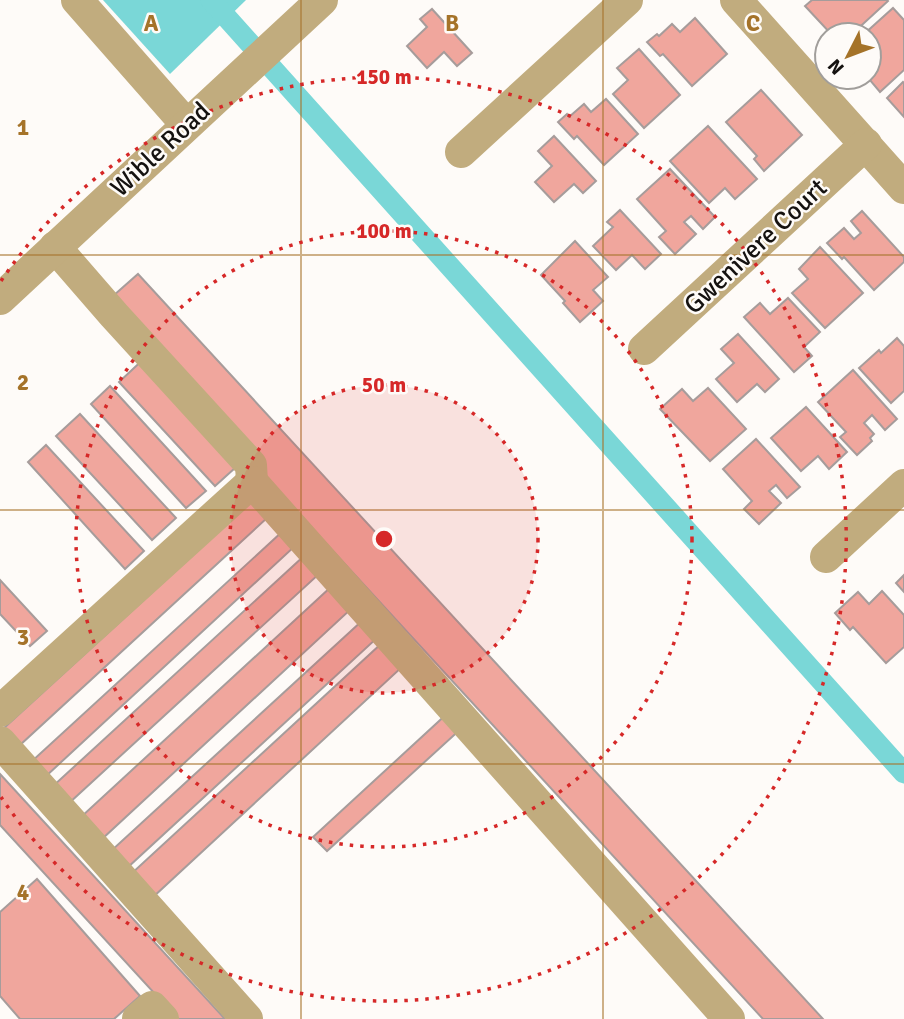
<svg xmlns="http://www.w3.org/2000/svg" width="904" height="1019" viewBox="0 0 904 1019" font-family="Signika,sans-serif">
<style>
.water{fill:#7ad7d7}
.lines{fill:none;stroke-linecap:round;stroke-linejoin:round}
.canal{stroke:#7ad7d7;stroke-width:21}
.building{fill:#f0a69d;stroke:#a69c9b;stroke-width:2}
.minor{stroke:#c1ac7e;stroke-width:32}
.grid{fill:none;stroke:#a57329;stroke-width:2;stroke-opacity:0.55}
.ring{fill:none;stroke:#d62828;stroke-width:3.5;stroke-dasharray:3.5 7}
.labels{text-anchor:middle;stroke-width:5;stroke-linejoin:round;paint-order:stroke}
.street-label{font-size:26px;fill:#151210;stroke:#fefbf8}
.grid-label{font-size:23px;text-anchor:middle;font-weight:bold;fill:#a57329;stroke:#fefbf8;stroke-width:5;stroke-linejoin:round;paint-order:stroke}
.centre{fill:#d62828;stroke:#fefbf8;stroke-width:3.5}
.ring-label{font-size:21px;text-anchor:middle;font-weight:bold;fill:#d62828;stroke:#fefbf8;stroke-width:5;stroke-linejoin:round;paint-order:stroke}
</style>
<rect width="100%" height="100%" fill="#fefbf8"/>
<path class="water" d="M103,0H246L170,74Z"/>
<g class="lines">
<path class="canal" d="M211,0L904,773"/>
</g>
<g class="building">
<path d="M812,0H887L888,1L851,35H832L805,6Z"/>
<path d="M893,8L904,20V70L880,92L869,79V59L873,56L869,52V35H863Z"/>
<path d="M432,9L472,53L457,66L444,52L427,68L407,46L427,27L420,19Z"/>
<path d="M695,18L727,54L692,86L663,54L660,56L647,42L657,34L659,36L672,24L680,32Z"/>
<path d="M639,49L680,95L644,128L613,94L628,80L617,68Z"/>
<path d="M903,82L904,83V117L887,98Z"/>
<path d="M761,90L802,135L764,171L754,159L757,156L726,122Z"/>
<path d="M606,99L638,134L604,165L577,136L574,139L558,122L567,114L569,117L584,104L591,112Z"/>
<path d="M708,126L757,179L735,199L725,188L709,203L670,161Z"/>
<path d="M554,136L596,181L583,193L574,184L554,202L535,182L552,166L538,151Z"/>
<path d="M670,169L715,217L703,229L691,216L684,222L696,234L675,254L659,237L666,231L637,199Z"/>
<path d="M620,210L661,254L645,269L632,255L616,270L593,246L613,227L607,222Z"/>
<path d="M862,211L904,257V262L874,290L844,257L842,259L827,243L844,228L854,239L861,233L851,221Z"/>
<path d="M575,241L608,277L593,290L603,301L580,322L563,303L565,301L541,275Z"/>
<path d="M820,247L863,293L825,328L792,293L808,279L799,269Z"/>
<path d="M138,274L823,1019H763L105,303Z"/>
<path d="M788,298L820,332L804,347L812,356L794,372L744,317L760,303L770,314Z"/>
<path d="M738,334L779,379L765,392L757,384L737,402L716,379L734,363L721,349Z"/>
<path d="M897,338L904,346V391L891,403L859,368L879,350L881,353Z"/>
<path d="M148,355L245,459L215,486L119,382Z"/>
<path d="M853,370L897,419L885,430L872,415L864,423L874,434L870,438L872,441L857,455L840,437L846,432L818,402Z"/>
<path d="M110,386L206,491L186,508L91,404Z"/>
<path d="M708,388L746,429L710,461L660,409L682,389L693,401Z"/>
<path d="M806,407L847,452L829,469L818,456L801,471L771,438Z"/>
<path d="M80,414L176,518L152,540L56,436Z"/>
<path d="M756,439L800,487L787,498L776,485L769,491L781,503L759,524L744,509L752,501L723,469Z"/>
<path d="M46,445L144,551L125,569L28,462Z"/>
<path d="M252,501L267,518L20,745L4,728Z"/>
<path d="M283,531L296,545L45,777L31,762Z"/>
<path d="M304,556L320,573L68,804L52,787Z"/>
<path d="M904,575V592L896,583Z"/>
<path d="M0,580L47,631L30,646L0,614Z"/>
<path d="M332,586L352,608L102,839L81,817Z"/>
<path d="M882,591L904,615V647L886,663L853,627L850,630L835,613L858,592L869,604Z"/>
<path d="M363,620L378,637L127,868L111,851Z"/>
<path d="M382,643L403,666L152,898L131,874Z"/>
<path d="M450,711L464,726L327,851L313,837Z"/>
<path d="M0,774L225,1019H178L0,825Z"/>
<path d="M37,879L140,996L114,1019H20L0,996V912Z"/>
</g>
<g class="lines">
<g class="minor">
<path d="M77,0L186,124"/>
<path d="M736,0L904,188"/>
<path d="M461,152L627,0"/>
<path d="M55,247L114,315L251,465L252,482"/>
<path d="M0,299L322,0"/>
<path d="M644,349L866,144"/>
<path d="M826,557L904,485"/>
<path d="M0,711L252,482L729,1019"/>
<path d="M0,742L247,1019"/>
<path d="M138,1019L152,1007L163,1019"/>
</g>
</g>
<path class="grid" d="M301,0V1019M603,0V1019M0,255H904M0,510H904M0,764H904"/>
<circle cx="384" cy="539" r="154" fill="#d62828" fill-opacity=".12"/>
<g class="ring">
<circle cx="384" cy="539" r="154"/>
<circle cx="384" cy="539" r="308"/>
<path d="M1 281A462 462 0 1 1 1 797"/>
</g>
<g class="labels">
<g class="street-label">
<text transform="translate(160 149) rotate(-43)" y="9">Wible Road</text>
<text transform="translate(755 246) rotate(-43)" y="9">Gwenivere Court</text>
</g>
</g>
<g class="grid-label">
<text x="151" y="31">A</text>
<text x="452" y="31">B</text>
<text x="753" y="31">C</text>
<text x="23" y="135">1</text>
<text x="23" y="390">2</text>
<text x="23" y="645">3</text>
<text x="23" y="900">4</text>
</g>
<circle cx="384" cy="539" r="10" class="centre"/>
<g class="ring-label">
<text x="384" y="84">150 m</text>
<text x="384" y="238">100 m</text>
<text x="384" y="392">50 m</text>
</g>
<g transform="translate(848 56) rotate(228)"><circle r="33" fill="#fefbf8" stroke="#a19e9b" stroke-width="2"/>
<path d="M0-5L12 26L0 18L-12 26Z" fill="#a57329"/>
<text y="-10" font-size="19" font-weight="bold" text-anchor="middle" fill="#151210">N</text>
</g>
</svg>
